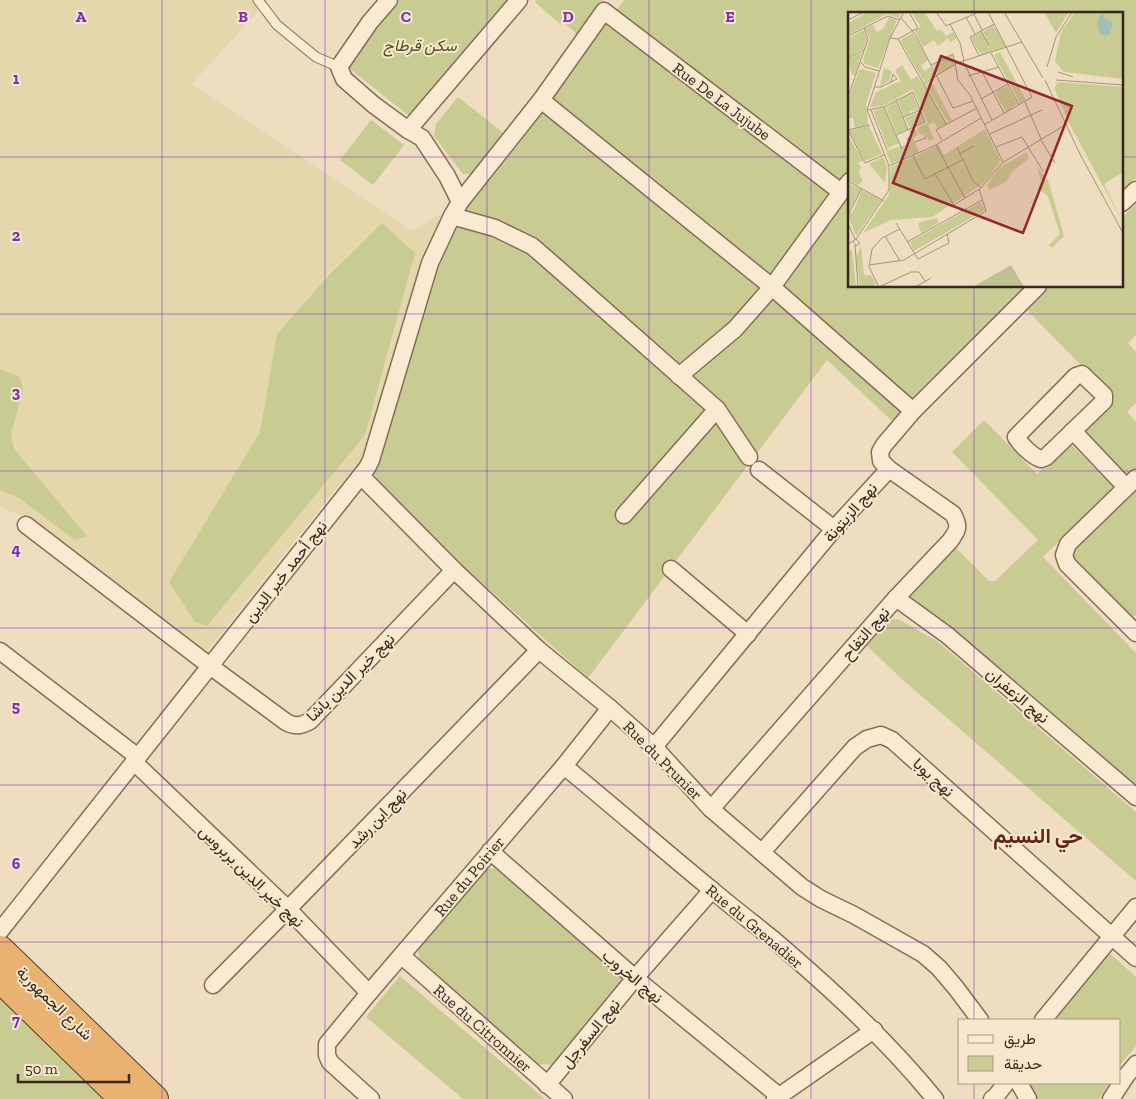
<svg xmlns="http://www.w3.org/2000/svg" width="1136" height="1099" viewBox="0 0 1136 1099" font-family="'Zilla Slab',Vazirmatn,serif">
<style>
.farmland{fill:#e4d7ab}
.green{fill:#c9cc92}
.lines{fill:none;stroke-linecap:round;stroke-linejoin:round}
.service-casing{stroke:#876d56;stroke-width:11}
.minor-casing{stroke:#876d56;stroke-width:19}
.trunk-casing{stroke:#543c2b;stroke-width:30}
.service{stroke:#f9ebd1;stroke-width:9}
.minor{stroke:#f9ebd1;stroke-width:16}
.trunk{stroke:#eab270;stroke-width:28}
.grid{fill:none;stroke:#7b2cbf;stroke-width:1;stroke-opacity:0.55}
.labels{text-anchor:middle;stroke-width:4;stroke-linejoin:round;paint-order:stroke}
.park-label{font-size:16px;font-style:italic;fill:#4a5322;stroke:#f6e7cd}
.street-label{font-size:16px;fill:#36261b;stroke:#f6e7cd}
.district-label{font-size:21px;font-weight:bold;fill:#63241a;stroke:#f6e7cd}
.inset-road{fill:none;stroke:#a4947d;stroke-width:1}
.view{fill:#97252e;fill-opacity:0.15;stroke:#97252e;stroke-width:2.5}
.inset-edge{fill:none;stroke:#36261b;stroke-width:2.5}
.grid-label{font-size:16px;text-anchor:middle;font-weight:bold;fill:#7b2cbf;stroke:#f6e7cd;stroke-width:4;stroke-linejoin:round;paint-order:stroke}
</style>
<rect width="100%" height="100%" fill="#eeddbe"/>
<path class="farmland" d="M0,0H268L192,84L413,231L438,215L464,213L440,264L374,478L351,474L338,486L205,653L30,519L0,507Z"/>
<g class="green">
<path d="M400,0H513L417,118L409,116L350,69L351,61Z"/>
<path d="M537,0H602L606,4L579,36L563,22L560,24L535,2Z"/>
<path d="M624,0H1136V178L1122,191V14H850V286H1027L892,421L827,360L588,678L460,563L374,478L440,264L464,213L498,165Z"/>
<path d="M458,97L506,135L473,174H463L434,136L436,124Z"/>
<path d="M371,120L404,145L373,185L340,160Z"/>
<path d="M1136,204V335L1128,343L1136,352V403L1127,412L1136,422V470L1131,475L1120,473L1083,434L1082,426L1112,397L1026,309L1050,286H1122V218Z"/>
<path d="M382,223L415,253L365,435L207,626L195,622L169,582L260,432L277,334L329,275Z"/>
<path d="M0,369L20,377L23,390L11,435L14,449L87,536L75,540L19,498L0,490Z"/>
<path d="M984,420L1037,474L1070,443L1114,488L1043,557L1136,653V787L905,603L954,546L989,581H995L1038,540L952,452Z"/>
<path d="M1136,490V616H1125L1072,561L1074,550Z"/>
<path d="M898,619L937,641L1136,812V881L903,680L867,646L889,620Z"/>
<path d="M500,868L620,975L621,986L553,1065L538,1064L419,962L418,947L485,869Z"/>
<path d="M1107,951L1136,977V1046L1120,1065V1020H1047Z"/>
<path d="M400,976L545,1099H463L366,1017Z"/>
<path d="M0,995L104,1099H0Z"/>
<path d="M1023,1083H1109L1099,1099H1031Z"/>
</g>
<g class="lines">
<defs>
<path id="service" d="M258,0L277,25L316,57L339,67"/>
<g id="minor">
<path d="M389,0L370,22L339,67L344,79L374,105L408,130L422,138L447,176L460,202"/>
<path d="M541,100L772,287L913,411"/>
<path d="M408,130L519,0"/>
<path d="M1122,203L1136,190"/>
<path d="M452,216L495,228L532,246L555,266L717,409L749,457"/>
<path d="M1082,374L1104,395V401L1046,457L1041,459C1033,457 1020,444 1016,437L1076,376Z"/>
<path d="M679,376L735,329L772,287L841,192L850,181"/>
<path d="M1073,431L1126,487"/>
<path d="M759,470L834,529"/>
<path d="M361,476L454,570L539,650L610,708L654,747L711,809L802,887L821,899L854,915L923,954L939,968L956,988L980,1020"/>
<path d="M1136,478L1068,544L1064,555L1067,564L1136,633"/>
<path d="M624,515L717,409"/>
<path d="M26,525L210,666L286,722C295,727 301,726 310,721L454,570"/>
<path d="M671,569L748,634"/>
<path d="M896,598L947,635L1136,797"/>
<path d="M0,651L138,757"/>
<path d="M654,747L834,529L889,469L881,461L880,452L884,445L913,411L1038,286"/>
<path d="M134,762L288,909L369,993"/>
<path d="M564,766C614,807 662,849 712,890C732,907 753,923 774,940C831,989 887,1040 935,1099"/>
<path d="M711,809L896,598L950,541C958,530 960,527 953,514L889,469"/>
<path d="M490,851L635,978L779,1096"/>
<path d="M762,852L855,747L867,739L881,735L892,740L1136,958"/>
<path d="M0,931L367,468L371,460L430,263L452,216L460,202L541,100L604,11L841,192"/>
<path d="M402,956L564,1099"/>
<path d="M213,985L288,909L539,650"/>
<path d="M1043,1020L1136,907"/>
<path d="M1019,1083L1028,1099"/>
<path d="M547,1085L635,978L712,890"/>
<path d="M371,1099L330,1062L327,1055V1044L369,993L564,766L610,708"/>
<path d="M775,1099L874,1030"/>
<path d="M992,1099L996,1096L1006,1083"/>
<path d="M1111,1099L1126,1076L1136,1064"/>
</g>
<g id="trunk">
<path d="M0,950L154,1099"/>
<path d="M0,978L124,1099"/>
</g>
</defs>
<use href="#service" class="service-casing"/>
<use href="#minor" class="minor-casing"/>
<use href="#trunk" class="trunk-casing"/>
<use href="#service" class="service"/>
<use href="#minor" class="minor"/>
<use href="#trunk" class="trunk"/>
</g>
<path class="grid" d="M162,0V1099M325,0V1099M487,0V1099M649,0V1099M811,0V1099M974,0V14M0,157H850M1122,157H1136M974,286V1020M0,314H1136M0,471H1136M0,628H1136M0,785H1136M0,942H1136M974,1083V1099"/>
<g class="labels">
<g class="park-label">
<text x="420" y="51">سكن قرطاج</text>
</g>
<g class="street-label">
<text transform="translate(722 101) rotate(37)" y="6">Rue De La Jujube</text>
<text transform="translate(850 512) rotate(-49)" y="6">نهج الزيتونة</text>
<text transform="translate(285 571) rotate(-52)" y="6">نهج أحمد خير الدين</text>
<text transform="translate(865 633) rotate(-49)" y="6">نهج التفاح</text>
<text transform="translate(350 677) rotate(-45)" y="6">نهج خير الدين باشا</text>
<text transform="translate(1018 695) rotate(40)" y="6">نهج الزعفران</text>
<text transform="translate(663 760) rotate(45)" y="6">Rue du Prunier</text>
<text transform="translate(934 777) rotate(42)" y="6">نهج يوبا</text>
<text transform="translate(377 818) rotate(-46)" y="6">نهج ابن رشد</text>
<text transform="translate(252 876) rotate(44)" y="6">نهج خير الدين بربروس</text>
<text transform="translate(469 876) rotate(-50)" y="6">Rue du Poirier</text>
<text transform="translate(755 926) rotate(40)" y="6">Rue du Grenadier</text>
<text transform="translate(633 976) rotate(40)" y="6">نهج الخروب</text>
<text transform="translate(55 1003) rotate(44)" y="6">شارع الجمهورية</text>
<text transform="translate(483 1028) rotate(41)" y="6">Rue du Citronnier</text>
<text transform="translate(590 1033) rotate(-51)" y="6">نهج السفرجل</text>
</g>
<g class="district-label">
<text x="1038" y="843">حي النسيم</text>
</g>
</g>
<g transform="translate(848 12)">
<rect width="275" height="275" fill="#eeddbe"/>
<path d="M20,0H53L51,6L39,2L0,23V11ZM63,0H76L89,19L92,17L98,24L105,20L109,26L102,30L100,26L90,34L86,28L75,35L67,18L73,15ZM196,0H221L208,21ZM227,0H275V67L216,60L207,49L213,20ZM41,5L49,8L30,56L17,52L15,48L22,26L17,17L25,13L29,20L36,16ZM145,13L158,34L133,43L123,25L133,20L143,33L135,20ZM15,18L19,26L16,36L0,45V26ZM65,21L80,48L73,53L76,59L83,55L87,63L76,70L52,28ZM14,40L7,63H4L0,47ZM152,40L178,88L172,91L146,43ZM104,42L106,54L90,63L85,53ZM54,53L63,68L69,64L75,72L98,112L90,116L86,110L80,113L86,127L81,129L77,121L72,123L69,116L80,111L65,77L35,94L22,95L28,80L53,69L47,58ZM36,56L44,59L41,69L32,74ZM15,57L28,61L18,92L20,113L7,116L5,106H0V88L11,58ZM83,69L104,108L100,110L77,72ZM210,70L275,75V160L256,172L275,211L221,111L206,76ZM159,74L169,92L158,100L147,81ZM64,80L71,98L61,99L62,102L56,104L50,88ZM48,89L59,117L49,122L38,96ZM36,96L51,131L40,136L25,99ZM72,100L77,109L62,116L57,106ZM21,114L34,142L17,149L1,119ZM67,117L70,123L65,126L71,140L43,152L38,139L60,132L58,126L64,124L61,118ZM137,117L153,149L136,171L84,205L43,208L15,221L41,183L43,155L91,133L96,143ZM0,124L15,148L10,151L14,156L10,159L15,169L10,173L0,168ZM179,140L181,146L164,160L158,170L141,178L139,173L152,155ZM35,145L39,155L37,171L21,152ZM189,155L200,168L216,224L204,236L201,233L212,222L200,184L190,177L193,169ZM0,171L13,177L0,200ZM14,178L33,188L8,224L0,203L5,200ZM133,190L137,198L66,239L62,230ZM89,206L91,210L73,221L70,211ZM13,234L16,263H23L28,272L24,275H12L8,246ZM0,238H4L8,275H0Z" fill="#c9cc92"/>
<path d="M163,253L176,275H125Z" fill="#bec192"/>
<path d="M257,0L256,6L265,10L262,22L257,24L252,22L249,12L252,3Z" fill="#a1c0b5"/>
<path class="inset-road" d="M88,0L98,14L131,0M156,0L195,66M126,2L134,18M118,5L127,22M53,6L67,22L105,96L125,89M0,8L16,0M102,12L112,31L116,49M133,19L141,33M0,24L40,4L52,8M42,26L50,27L70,16L61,0M50,27L99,113M143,41L171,93M131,44L122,25L146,12M0,46L17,37M115,49L144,108M13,50L17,55L31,59M83,53L105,42L110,68L122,83L155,150M199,55L208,25L224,0M134,60L156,101M210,60L225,65M120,64L151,55M197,68L233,144L275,221M208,68L275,73M75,72L109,51L174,30M26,75H33L49,67L45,62L43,70M0,85L20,27L16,16M48,87L60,118M133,87L160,72M177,90L193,127M36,95L54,137M19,98L36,95L65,80L77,110L48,123M23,98L39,138M55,105L73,98M136,113L184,85L140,0M0,118L17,151L36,143M0,118L22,113M142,122L194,98M94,128L88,118L129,96M193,128L207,151M67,130L78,126L76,122M88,133L117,186M109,135L125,169L133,176M148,135L174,125L195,159M111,142L126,134M65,144L77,167L114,148M41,154L88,133L133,106M87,162L106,193L133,176L154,151L217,113M0,169L36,189M0,203L14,176M48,211L70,247L101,231L99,222M0,212L7,227M37,224L52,249M8,227L41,178V154L19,98L42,26L56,0M59,230L134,188M0,232L8,227L12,231L8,234L5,229M7,233L10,275M21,253L56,248L138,199L131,177M31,275L21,255L24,237L34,226L52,217M31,275L63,260H71L77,269M67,275L83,266"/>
<path class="view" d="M93,44L224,94L175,221L45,171Z"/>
<rect width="275" height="275" class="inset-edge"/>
</g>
<g class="grid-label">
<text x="81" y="22">A</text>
<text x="243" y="22">B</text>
<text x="406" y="22">C</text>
<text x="568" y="22">D</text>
<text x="730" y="22">E</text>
<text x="16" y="84">1</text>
<text x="16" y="241">2</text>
<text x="16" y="398">3</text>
<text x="16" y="555">4</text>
<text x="16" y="712">5</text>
<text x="16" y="869">6</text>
<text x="16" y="1026">7</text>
</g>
<rect x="958" y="1019" width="162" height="65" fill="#f6e7cd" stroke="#a99a86"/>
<rect x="968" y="1035" width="25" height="8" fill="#f9ebd1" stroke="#a99a86"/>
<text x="1004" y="1044" font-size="15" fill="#36261b">طريق</text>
<rect x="968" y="1056" width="25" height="15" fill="#c9cc92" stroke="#a99a86"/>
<text x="1004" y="1069" font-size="15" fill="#36261b">حديقة</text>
<path d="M18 1074v8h111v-8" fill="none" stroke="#36261b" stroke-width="2.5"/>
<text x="25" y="1074" font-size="15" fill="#36261b" stroke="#f6e7cd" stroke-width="4" paint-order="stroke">50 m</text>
</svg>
